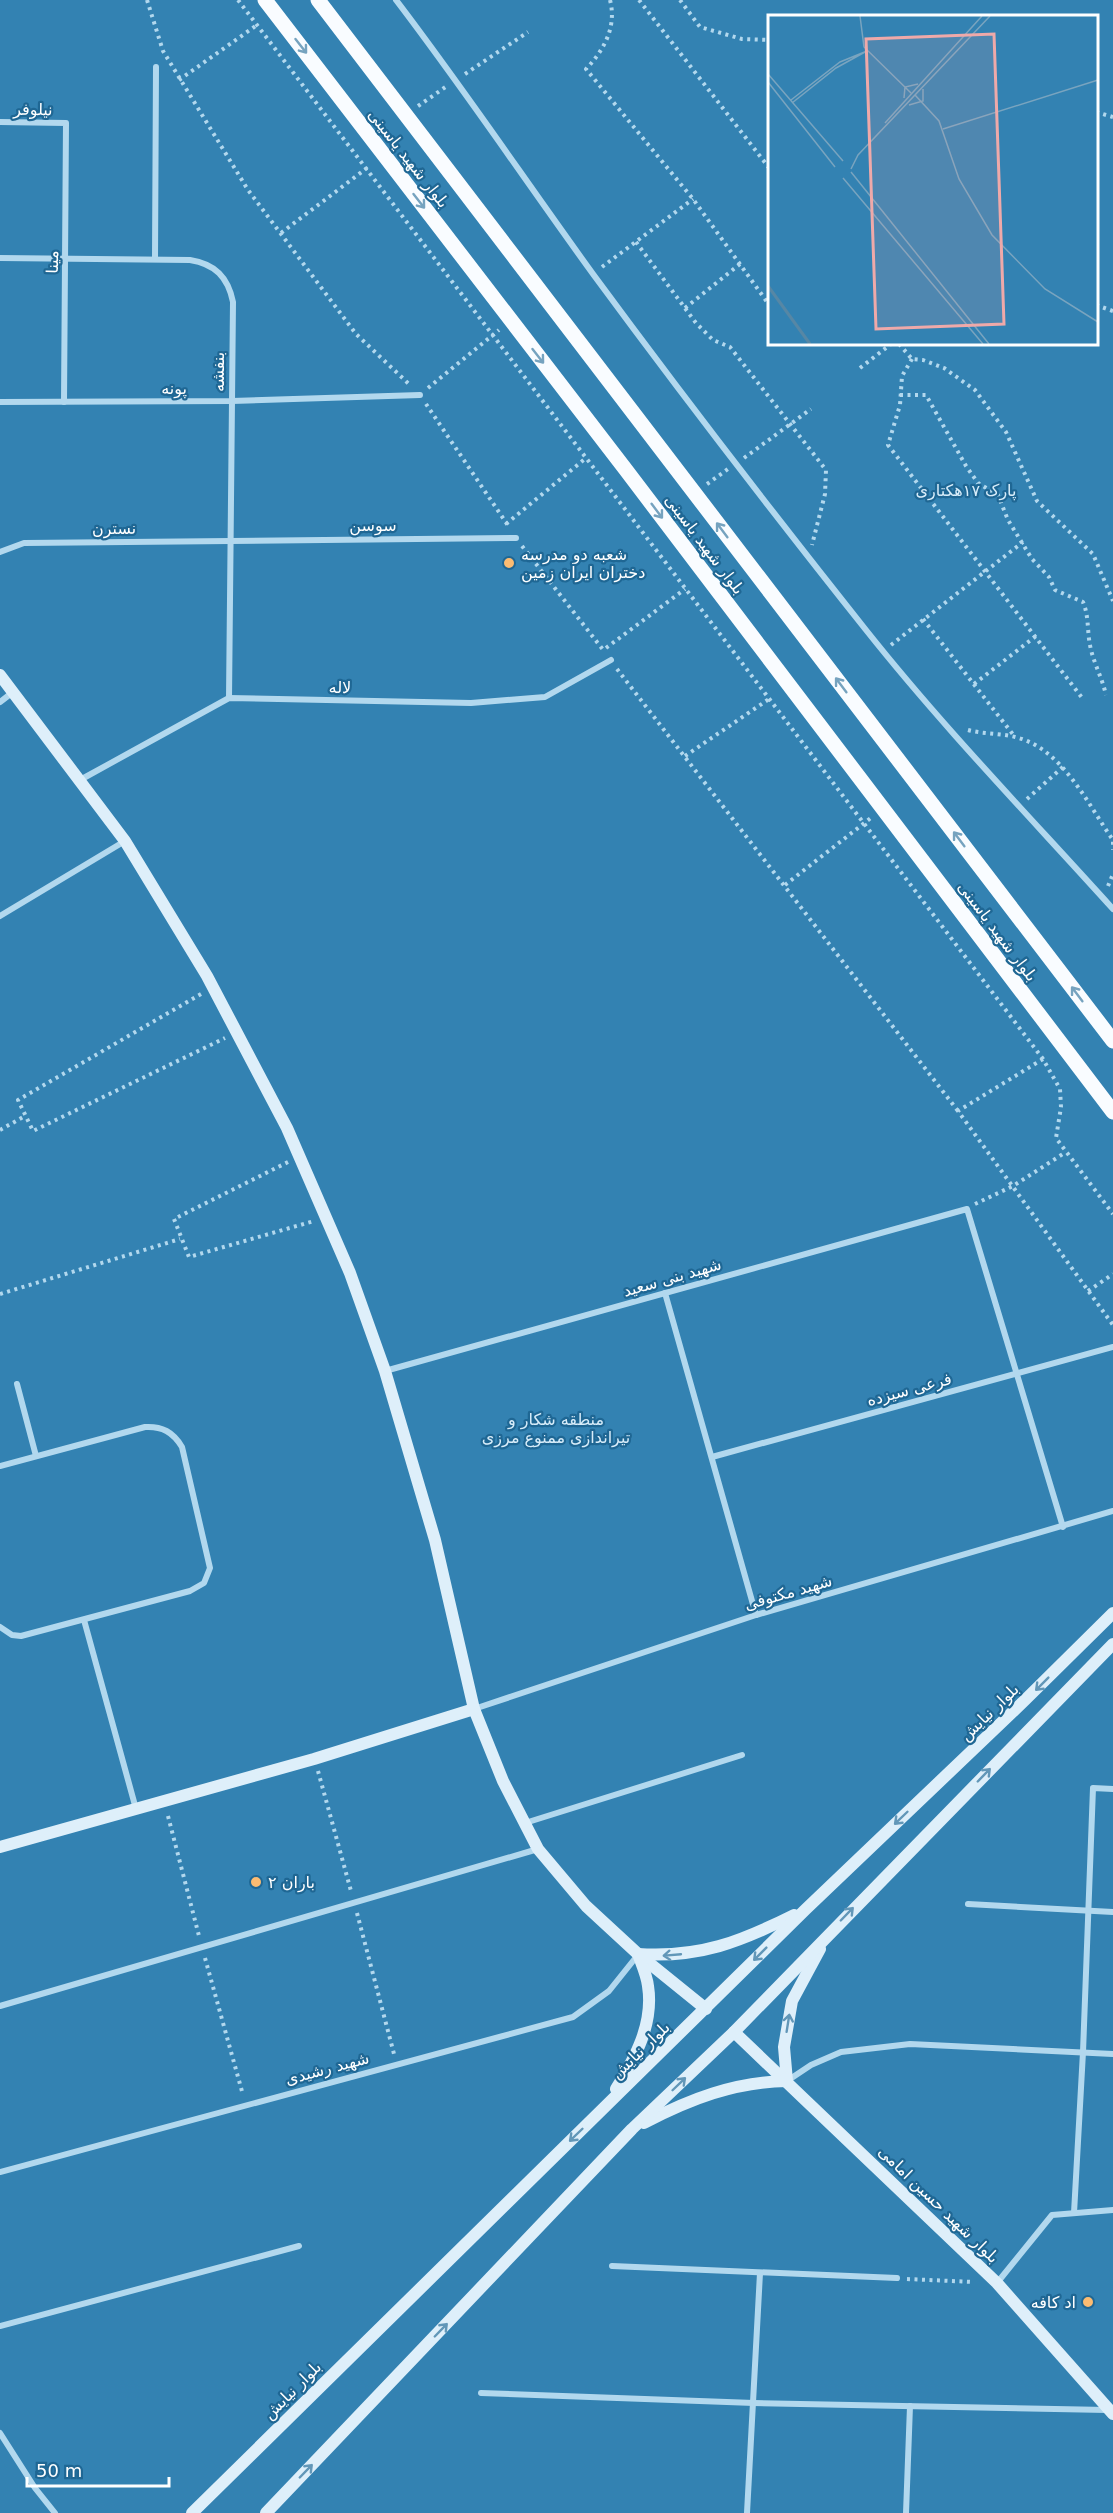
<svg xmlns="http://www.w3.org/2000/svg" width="1113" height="2513" viewBox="0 0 1113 2513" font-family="'DejaVu Sans',Vazirmatn,sans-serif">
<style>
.green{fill:#3382b2;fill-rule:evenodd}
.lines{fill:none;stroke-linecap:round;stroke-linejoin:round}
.path{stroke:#b2d8ee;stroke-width:4;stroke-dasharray:3 4.5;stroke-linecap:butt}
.street{stroke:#b2d8ee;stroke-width:6}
.secondary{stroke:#deeffa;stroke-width:12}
.primary{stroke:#f9fcff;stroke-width:15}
.oneway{stroke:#76a3bf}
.oneway2{stroke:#6297b8}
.poi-dot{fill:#fcbc72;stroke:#1f6794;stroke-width:2}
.labels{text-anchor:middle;stroke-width:4.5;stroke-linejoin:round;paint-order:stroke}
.street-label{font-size:16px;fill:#fff;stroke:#1f6794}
.park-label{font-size:16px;fill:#d8edfa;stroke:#1f6794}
.poi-label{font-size:16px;fill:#fff;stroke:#1f6794;text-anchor:start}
.inset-river{fill:none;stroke:#5687a5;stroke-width:3}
.inset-road{fill:none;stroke:#79a4bf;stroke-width:1.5}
.view{fill:#efa9a9;fill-opacity:0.15;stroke:#efa9a9;stroke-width:3}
.inset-edge{fill:none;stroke:#fff;stroke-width:3}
</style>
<rect width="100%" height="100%" fill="#1f6794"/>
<path class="green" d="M0,0H1113V2513H0ZM770,16H1096V344H770Z"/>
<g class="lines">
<g class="path">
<path d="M147,0L163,51L248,190L356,334L410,385"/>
<path d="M238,0L1043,1059L1060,1089L1061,1107L1056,1138L1113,1214"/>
<path d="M610,0C617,27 604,50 586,69L693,199L770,306"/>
<path d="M639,0L770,169"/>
<path d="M680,0L700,27L742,39L770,40"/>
<path d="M1020,16V14"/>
<path d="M465,74L528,32"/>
<path d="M179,80L257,25"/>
<path d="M418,106L447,86"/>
<path d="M1096,112L1113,117"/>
<path d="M281,233L367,168"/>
<path d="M636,242L696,323L713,340L730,347L826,470L825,494L812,545"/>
<path d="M602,267L693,199"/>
<path d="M1096,305L1113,311"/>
<path d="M685,308L740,264"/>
<path d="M899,344L912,359L923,360L944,368L975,390L1006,432L1037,501L1093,554L1113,601"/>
<path d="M912,359L902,376L900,405L888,445L1083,699"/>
<path d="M860,368L891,344"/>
<path d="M428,388L499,330"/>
<path d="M900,395H926L966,466L978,483L998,495L1008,520L1032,559L1049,577L1055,590L1083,602C1089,616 1087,630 1090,645C1093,662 1102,677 1106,695"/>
<path d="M426,404L509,527"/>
<path d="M744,458L811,409"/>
<path d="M707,484L728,469"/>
<path d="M506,524L586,458"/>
<path d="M522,546L604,651"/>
<path d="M923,619L1015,737"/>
<path d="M891,645L1023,542"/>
<path d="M606,648L685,589"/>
<path d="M617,669L958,1111"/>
<path d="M974,684L1036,636"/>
<path d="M968,730C983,734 999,733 1015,737C1062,748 1087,803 1113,840V850"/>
<path d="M685,756L769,699"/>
<path d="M1027,799L1063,767"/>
<path d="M785,885L872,817"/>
<path d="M1108,886L1113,874"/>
<path d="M201,994L18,1100L33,1131L225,1038"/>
<path d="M1043,1059L958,1111L1113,1325"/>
<path d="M0,1130L25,1116"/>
<path d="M288,1162L174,1219L189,1257L314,1221"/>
<path d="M975,1204L1013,1186L1066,1152"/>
<path d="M1088,1291L1113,1274"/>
<path d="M0,1294L180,1239"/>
<path d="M318,1771L351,1891"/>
<path d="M168,1816L199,1936"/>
<path d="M357,1913L394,2054"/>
<path d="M205,1958L243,2095"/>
<path d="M907,2279L974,2282"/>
</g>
<g class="street">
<path d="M396,0C464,89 527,183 593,274C682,395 773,513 866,630C943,727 1030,817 1113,909"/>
<path d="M0,122L66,123L64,402"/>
<path d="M0,258L190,260C215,264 228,277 233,302L229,698"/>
<path d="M155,259L156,67"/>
<path d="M0,402L232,401L420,395"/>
<path d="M0,552L24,543L516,538"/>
<path d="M0,702L13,692"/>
<path d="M80,780L229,698L471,703L545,697L611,660"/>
<path d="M0,916L125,841"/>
<path d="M665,1293L756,1615"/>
<path d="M385,1371L967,1209L1063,1527"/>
<path d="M17,1384L36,1456"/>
<path d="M712,1457L1113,1347"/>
<path d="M0,1466L145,1427C162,1426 173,1432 182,1447L210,1568L204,1583L190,1591L21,1636L12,1635L0,1627"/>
<path d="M84,1620L136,1809"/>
<path d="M474,1709L756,1615L1113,1511"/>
<path d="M525,1823L742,1755"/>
<path d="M968,1904L1113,1912"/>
<path d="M0,2006L538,1849"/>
<path d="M787,2081L811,2065L841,2052L910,2044L1113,2054"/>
<path d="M0,2172L573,2017L609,1991L637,1956"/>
<path d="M1074,2213L1083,2052L1093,1788L1113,1789"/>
<path d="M612,2266L897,2278"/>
<path d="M997,2283L1052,2215L1113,2210"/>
<path d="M0,2326L299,2246"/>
<path d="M481,2393L754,2403L1107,2410"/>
<path d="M0,2433L35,2488L55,2513"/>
<path d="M747,2513L760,2273"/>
<path d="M906,2513L910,2406"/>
</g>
<g class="secondary">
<path d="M0,675L125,841L207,976L287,1128L350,1273L385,1371L435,1540L474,1709L503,1781L538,1849L586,1906L638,1954L706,2009"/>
<path d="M0,1847L314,1759L474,1709"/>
<path d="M734,2032L997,2283L1113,2414"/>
<path d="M616,2089C635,2058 654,2024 648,1986C647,1976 642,1965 638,1954C700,1958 740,1942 794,1915"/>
<path d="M644,2123C690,2099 734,2082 787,2081L784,2047L792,2001L820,1949"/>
<path d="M192,2513L806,1909L1024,1701L1113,1613"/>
<path d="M266,2513L632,2129L734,2032L1113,1644"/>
</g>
<g class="primary">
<path d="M265,0L626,470L1113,1112"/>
<path d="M318,0L1113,1041"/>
</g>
</g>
<defs><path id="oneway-shaft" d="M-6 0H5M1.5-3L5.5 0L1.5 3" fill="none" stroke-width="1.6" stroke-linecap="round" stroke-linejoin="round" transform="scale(1.5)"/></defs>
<g class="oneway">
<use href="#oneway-shaft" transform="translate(301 46) rotate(52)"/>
<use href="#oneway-shaft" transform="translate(419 201) rotate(52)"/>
<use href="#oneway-shaft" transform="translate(538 356) rotate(52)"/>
<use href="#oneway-shaft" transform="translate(657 511) rotate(53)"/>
<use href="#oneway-shaft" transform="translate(722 530) rotate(-127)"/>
<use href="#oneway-shaft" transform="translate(841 685) rotate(-127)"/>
<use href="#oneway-shaft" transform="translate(959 839) rotate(-127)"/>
<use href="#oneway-shaft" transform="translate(1077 994) rotate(-127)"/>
</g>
<g class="oneway2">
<use href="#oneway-shaft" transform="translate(1042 1684) rotate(135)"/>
<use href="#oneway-shaft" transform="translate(984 1775) rotate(-46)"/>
<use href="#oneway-shaft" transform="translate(901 1818) rotate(136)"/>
<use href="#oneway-shaft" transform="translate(847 1914) rotate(-46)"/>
<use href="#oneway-shaft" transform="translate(760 1954) rotate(135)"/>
<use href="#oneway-shaft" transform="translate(672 1955) rotate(175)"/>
<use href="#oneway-shaft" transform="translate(788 2023) rotate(-81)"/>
<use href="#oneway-shaft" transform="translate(679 2084) rotate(-44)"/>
<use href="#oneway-shaft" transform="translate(576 2135) rotate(136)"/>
<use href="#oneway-shaft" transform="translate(441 2330) rotate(-46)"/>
<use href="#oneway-shaft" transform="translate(306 2471) rotate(-46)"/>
</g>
<g class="poi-dot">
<circle cx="509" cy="563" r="6"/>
<circle cx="256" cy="1882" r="6"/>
<circle cx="1088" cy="2302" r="6"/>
</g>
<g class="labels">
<g class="street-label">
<text transform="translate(33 109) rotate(1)" y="6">نیلوفر</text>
<text transform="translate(409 158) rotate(52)" y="6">بلوار شهید یاسینی</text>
<text transform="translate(52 262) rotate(-89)" y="6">مینا</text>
<text transform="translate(218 372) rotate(-90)" y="6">بنفشه</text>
<text x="174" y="394">پونه</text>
<text x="373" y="531">سوسن</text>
<text transform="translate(114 528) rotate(-1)" y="6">نسترن</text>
<text transform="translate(705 544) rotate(53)" y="6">بلوار شهید یاسینی</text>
<text transform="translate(340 687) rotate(1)" y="6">لاله</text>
<text transform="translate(998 931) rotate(53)" y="6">بلوار شهید یاسینی</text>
<text transform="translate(672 1277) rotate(-16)" y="6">شهید بنی سعید</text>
<text transform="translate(909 1389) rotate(-15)" y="6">فرعی سیزده</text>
<text transform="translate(788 1592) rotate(-16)" y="6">شهید مکتوفی</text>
<text transform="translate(989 1712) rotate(-44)" y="6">بلوار نیایش</text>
<text transform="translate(640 2050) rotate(-44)" y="6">بلوار نیایش</text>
<text transform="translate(327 2068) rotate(-15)" y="6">شهید رشیدی</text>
<text transform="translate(939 2204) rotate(44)" y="6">بلوار شهید حسین امامی</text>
<text transform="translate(292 2390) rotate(-45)" y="6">بلوار نیایش</text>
</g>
<g class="park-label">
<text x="966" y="496">پارک ۱۷هکتاری</text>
<text x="556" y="1425">منطقه شکار و<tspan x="556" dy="18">تیراندازی ممنوع مرزی</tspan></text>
</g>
<g class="poi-label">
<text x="521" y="560">شعبه دو مدرسه<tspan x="521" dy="18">دختران ایران زمین</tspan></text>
<text x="268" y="1888">باران ۲</text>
<text x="1076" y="2308" text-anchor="end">اد کافه</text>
</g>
</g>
<g transform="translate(768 15)">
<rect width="330" height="330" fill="#1f6794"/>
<path d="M0,1H330V329H0Z" fill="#3382b2"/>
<path class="inset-river" d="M0,271L42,329"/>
<path class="inset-road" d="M92,1L96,32L143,78M0,59L75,146M0,67L67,152M147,80L171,106L191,164L224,220L277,274L330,307M136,83L137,72L150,69M23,85L72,47L99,36M24,88L68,53L97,37M141,90L155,86V74M117,108L214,1M175,114L330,65M83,154L90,140L222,1M83,157L221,329M75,163L215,329"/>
<path class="view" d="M226,19L236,309L108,314L98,24Z"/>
<rect width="330" height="330" class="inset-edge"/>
</g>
<path d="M27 2477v9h142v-9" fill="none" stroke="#ffffff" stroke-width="3"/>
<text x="36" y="2477" font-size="18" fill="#ffffff" stroke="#1f6794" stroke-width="4.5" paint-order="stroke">50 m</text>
</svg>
